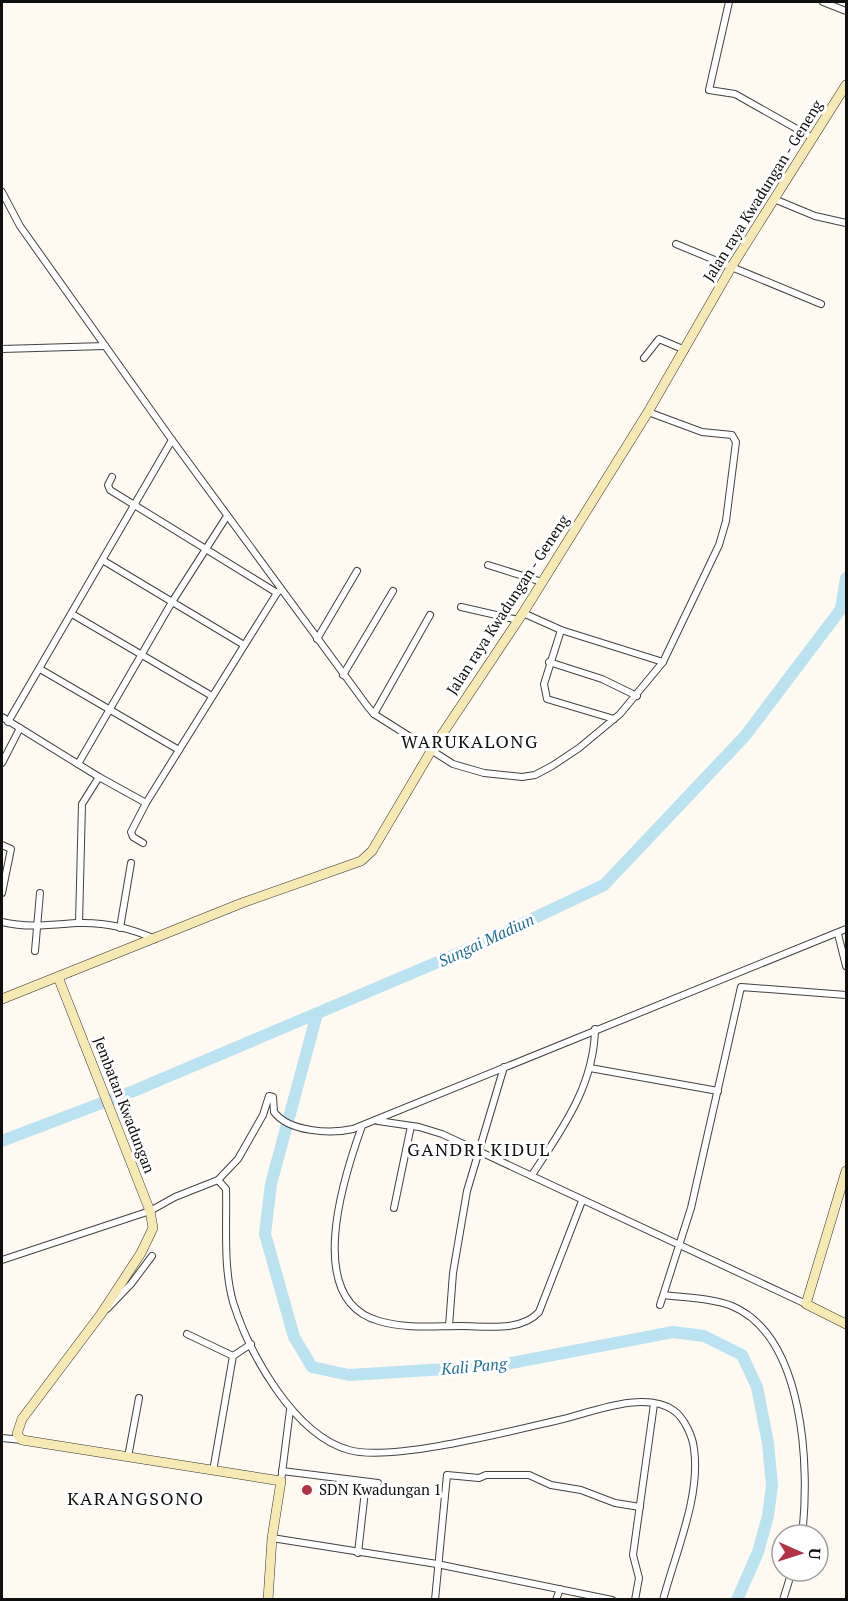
<svg xmlns="http://www.w3.org/2000/svg" width="848" height="1601" viewBox="0 0 848 1601" font-family="'PT Serif',serif">
<style>
.lines{fill:none;stroke-linecap:round;stroke-linejoin:round}
.river{stroke:#bbe2f0;stroke-width:12}
.street-casing{stroke:#424242;stroke-width:8}
.secondary-casing{stroke:#313131;stroke-width:10}
.street{stroke:#fff;stroke-width:6}
.secondary{stroke:#f7e9b3;stroke-width:9}
.poi-dot{fill:#b23346;stroke:#fff;stroke-width:2}
.labels{text-anchor:middle;stroke-width:6;stroke-linejoin:round;paint-order:stroke}
.street-label{font-size:15px;fill:#0f0f0f;stroke:#fff}
.poi-label{font-size:15px;fill:#0f0f0f;stroke:#fff;text-anchor:start}
.water-label{font-size:16px;font-style:italic;fill:#236f95;stroke:#fff}
.quarter-label{font-size:18px;letter-spacing:1.5px;fill:#0f0f0f;stroke:#fff}
</style>
<rect width="100%" height="100%" fill="#fefaf2"/>
<g class="lines">
<g class="river">
<path d="M317,1014L271,1184L265,1234L294,1337L312,1367L349,1375L495,1366L673,1332L704,1336L742,1355L757,1387L768,1443L772,1486L768,1516L758,1552L737,1600"/>
<path d="M2,1141L136,1090L471,948L604,885L745,736L841,609L846,578"/>
</g>
<defs>
<g id="street">
<path d="M729,2L709,90L735,94L813,138"/>
<path d="M823,2L846,11"/>
<path d="M2,192L20,226L172,440L368,707L374,714L453,764L484,773L522,777L535,775L552,766L579,748L620,714L663,662L719,545L726,521L736,442L732,435L702,432L648,412"/>
<path d="M774,199L815,216L846,223"/>
<path d="M676,244L821,304"/>
<path d="M2,349L105,346"/>
<path d="M644,358L659,339L685,350"/>
<path d="M112,477L108,485L110,490L277,593L280,590"/>
<path d="M104,561L244,645"/>
<path d="M488,565L542,582"/>
<path d="M461,607L518,620"/>
<path d="M523,613L561,630L663,662"/>
<path d="M72,614L212,696"/>
<path d="M561,630L544,684L547,699L614,719"/>
<path d="M317,639L357,571"/>
<path d="M549,662L602,679L637,696"/>
<path d="M40,669L179,750"/>
<path d="M343,675L393,591"/>
<path d="M374,714L430,615"/>
<path d="M2,717L99,777L146,803L277,593"/>
<path d="M8,722L172,440"/>
<path d="M2,763L20,728"/>
<path d="M78,764L172,602L227,516"/>
<path d="M143,843L133,837L131,832L146,803"/>
<path d="M2,845L11,849L2,893"/>
<path d="M2,922C27,928 50,925 77,923C103,922 131,928 155,939"/>
<path d="M79,923L82,804L99,777"/>
<path d="M120,928L131,863"/>
<path d="M838,934L846,966"/>
<path d="M35,951L40,893"/>
<path d="M590,1068L718,1091"/>
<path d="M378,1121L419,1127L442,1134L806,1304"/>
<path d="M362,1126C344,1176 303,1300 379,1321C406,1329 434,1326 461,1326C486,1326 521,1332 539,1312L582,1201"/>
<path d="M532,1175C562,1129 594,1086 595,1029"/>
<path d="M218,1180L226,1189C227,1225 223,1266 233,1302C249,1353 294,1435 349,1450C392,1462 511,1431 559,1420C590,1413 644,1390 673,1410C684,1417 693,1437 694,1449C701,1496 675,1554 663,1600"/>
<path d="M394,1208L411,1126"/>
<path d="M2,1260L150,1211L175,1197L218,1180L238,1159L263,1115L269,1096L273,1097L274,1112C289,1132 330,1134 353,1129L846,929"/>
<path d="M664,1295C686,1298 712,1298 732,1306C805,1337 810,1469 802,1535"/>
<path d="M660,1305L691,1208L741,987L846,995"/>
<path d="M107,1309L131,1284L152,1256"/>
<path d="M449,1326L453,1273L467,1191L504,1067"/>
<path d="M187,1334L233,1356"/>
<path d="M2,1438L22,1440"/>
<path d="M128,1457L139,1398"/>
<path d="M213,1471L233,1356L251,1344"/>
<path d="M282,1471L378,1483"/>
<path d="M281,1481L290,1410"/>
<path d="M272,1538L437,1564L612,1600"/>
<path d="M358,1553L366,1482"/>
<path d="M435,1600L447,1475L479,1478L486,1475H529L551,1485L581,1490L615,1503L640,1507"/>
<path d="M556,1600L560,1589"/>
<path d="M635,1600L639,1578L633,1555L654,1404"/>
<path d="M783,1600L792,1571"/>
</g>
<g id="secondary">
<path d="M58,977L150,1211L153,1228L141,1253L101,1314L22,1419L17,1434L22,1440L281,1481L272,1538L268,1600"/>
<path d="M2,999L242,903L361,861L372,851L431,751L523,613L648,412L732,266L846,85"/>
<path d="M846,1171L806,1304L846,1324"/>
</g>
</defs>
<use href="#street" class="street-casing"/>
<use href="#secondary" class="secondary-casing"/>
<use href="#street" class="street"/>
<use href="#secondary" class="secondary"/>
</g>
<circle class="poi-dot" cx="307" cy="1490" r="6"/>
<g class="labels">
<g class="street-label">
<text transform="translate(763 191) rotate(-58)" y="5">Jalan raya Kwadungan - Geneng</text>
<text transform="translate(508 605) rotate(-57)" y="5">Jalan raya Kwadungan - Geneng</text>
<text transform="translate(124 1105) rotate(69)" y="5">Jembatan Kwadungan</text>
</g>
<g class="poi-label">
<text x="319" y="1495">SDN Kwadungan 1</text>
</g>
<g class="water-label">
<text transform="translate(486 940) rotate(-25)" y="6">Sungai Madiun</text>
<text transform="translate(474 1366) rotate(-5)" y="6">Kali Pang</text>
</g>
<g class="quarter-label">
<text x="470" y="748">WARUKALONG</text>
<text x="479" y="1156">GANDRI KIDUL</text>
<text x="136" y="1505">KARANGSONO</text>
</g>
</g>
<rect width="848" height="1601" fill="none" stroke="#0f0f0f" stroke-width="6"/>
<g transform="translate(800 1553) rotate(93)"><circle r="28" fill="#ffffff" stroke="#9f9f9f" stroke-width="1.5"/>
<path d="M0-4.5L10 22L0 15L-10 22Z" fill="#b23346"/>
<text y="-9" font-size="16" font-weight="bold" text-anchor="middle" fill="#0f0f0f">U</text>
</g>
</svg>
